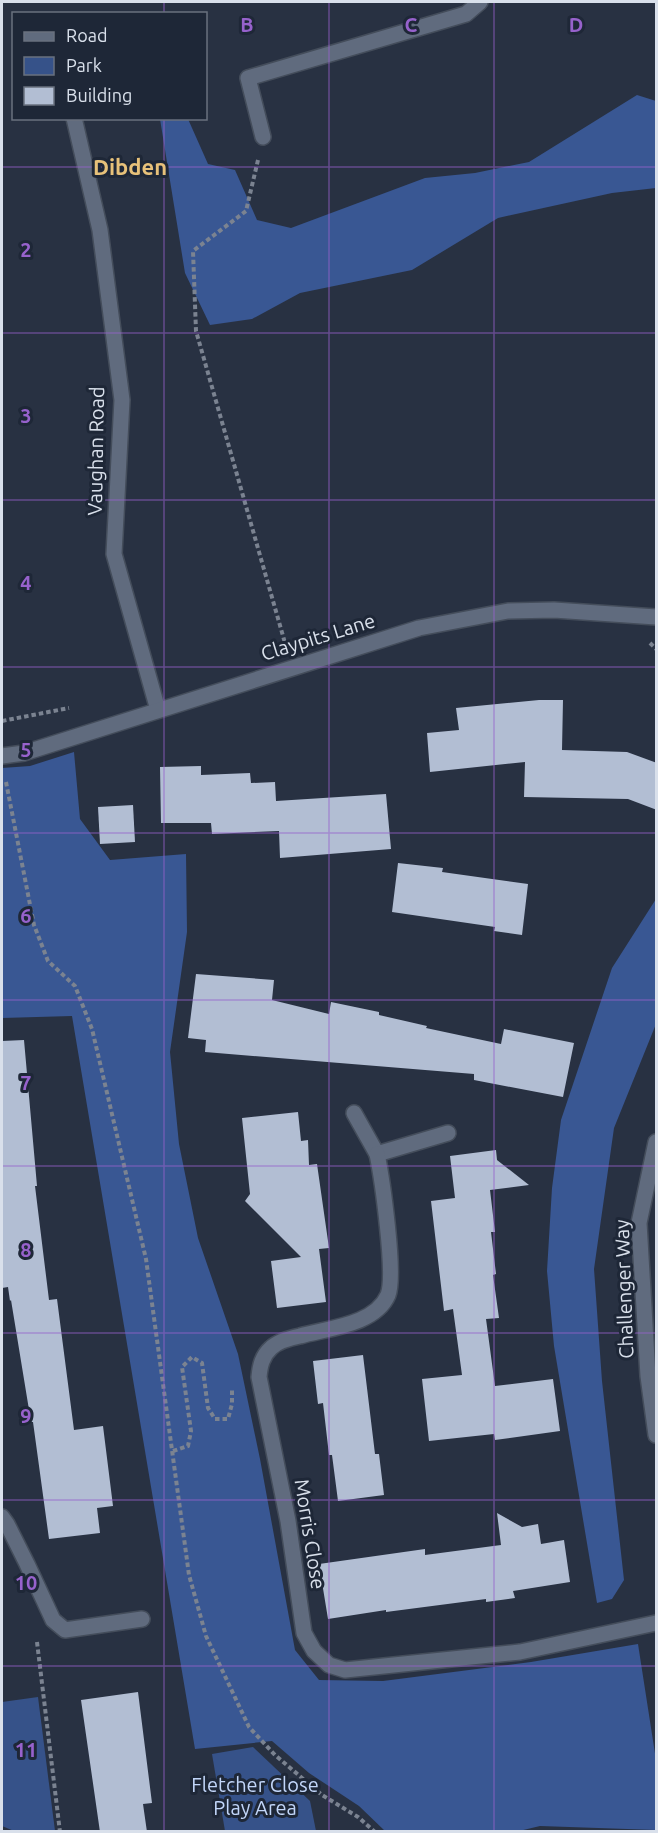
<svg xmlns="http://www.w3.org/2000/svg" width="658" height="1833" viewBox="0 0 658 1833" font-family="Ubuntu,sans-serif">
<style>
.green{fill:#365289}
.forest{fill:#395793}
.building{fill:#b2bed3}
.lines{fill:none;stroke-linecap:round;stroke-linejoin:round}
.minor-casing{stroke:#444d5b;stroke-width:18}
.path{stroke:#7b8391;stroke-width:4;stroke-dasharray:4.5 3;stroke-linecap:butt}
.minor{stroke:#606b7e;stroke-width:15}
.grid{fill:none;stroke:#9762cc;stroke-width:1.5;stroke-opacity:0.55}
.labels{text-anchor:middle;stroke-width:6;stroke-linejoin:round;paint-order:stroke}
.street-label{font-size:20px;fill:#d9e0eb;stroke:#1e2737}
.park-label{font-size:20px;fill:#c2d6f9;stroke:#1e2737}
.quarter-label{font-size:22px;font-weight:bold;fill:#e7c17a;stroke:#1e2737}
.grid-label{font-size:20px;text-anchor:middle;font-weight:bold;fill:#9762cc;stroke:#1e2737;stroke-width:6;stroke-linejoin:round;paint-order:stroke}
</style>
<rect width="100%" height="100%" fill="#283142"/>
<g class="green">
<path d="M38,1697L55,1831H14L2,1826V1702Z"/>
<path d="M253,1747L310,1801L316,1831H225L212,1754Z"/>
</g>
<g class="forest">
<path d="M637,95L656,101V188L612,193L498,218L412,270L300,293L252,319L210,325L185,273L160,119H188L208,164L235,170L257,220L291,228L425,178L475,173L529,162Z"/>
<path d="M74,752L80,819L110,860L186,854L187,932L170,1052L179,1144L198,1238L238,1354L260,1459L295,1650L319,1680L383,1681L531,1662L638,1644L656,1760V1830L540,1826L515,1832L385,1831L359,1806L309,1773L272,1741L195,1749L72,1016L2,1018V768L30,766Z"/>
<path d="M656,899V1024L614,1128L594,1269L602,1381L624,1580L612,1599L597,1603L554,1346L547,1271L552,1188L561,1120L612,968Z"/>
</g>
<g class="building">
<path d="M539,700H563L562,750L627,752L657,763V810L628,799L524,797L525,762L430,772L427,733L459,730L456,708Z"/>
<path d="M201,766V775L250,773L251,783L275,782L276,801L386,794L391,849L280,858L279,831L212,834L211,823H161L160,767Z"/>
<path d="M133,805L135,842L100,844L98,807Z"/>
<path d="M398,863L443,868L442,872L528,884L522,935L494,931L495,927L392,912Z"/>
<path d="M196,974L274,980L272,1000L329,1014L331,1002L379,1012V1015L427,1026L426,1028L501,1044L504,1029L574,1043L563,1097L474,1080V1074L205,1052L206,1040L188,1038Z"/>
<path d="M24,1040L37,1186H35L49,1300L57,1299L74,1430L103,1426L113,1506L97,1508L100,1533L49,1539L33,1422H31L11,1300L10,1301L8,1287L2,1288V1041Z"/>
<path d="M298,1112L301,1141L308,1140L309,1165L317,1164L329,1248L319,1249L326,1302L277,1308L271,1261L301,1257L245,1201L250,1194L242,1118Z"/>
<path d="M496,1150L497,1160L529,1185L490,1190L495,1232H491L496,1274L493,1275L499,1318L486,1319L495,1386L553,1379L560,1431L495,1440L494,1434L429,1441L422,1379L462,1375L453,1309L444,1311L431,1201L455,1198L450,1156Z"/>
<path d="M363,1355L375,1454H379L384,1495L338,1501L332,1455H329L323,1403L318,1404L313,1361Z"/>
<path d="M497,1513L522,1527L538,1524L541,1544L564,1540L570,1582L513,1591L515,1598L486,1602V1599L386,1612V1610L328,1619L319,1564L425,1549V1555L501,1545Z"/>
<path d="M138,1692L152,1803L143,1804L147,1832H100L81,1700Z"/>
</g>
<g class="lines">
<defs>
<g id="minor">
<path d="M74,118L100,230L122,400L114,554L158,710"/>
<path d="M263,137L248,78L466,14L480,2"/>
<path d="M2,756L24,753L419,628L508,611L554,610L656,617"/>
<path d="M354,1113L377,1154L448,1133"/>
<path d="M656,1142L639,1223L648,1376L656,1435"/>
<path d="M377,1154C382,1178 396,1275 388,1295C375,1325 328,1328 300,1336C290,1338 278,1341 271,1348C262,1356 260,1366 259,1377L288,1521L304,1633L314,1651L329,1665L345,1670L520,1652L656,1623"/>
<path d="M2,1517L7,1524L27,1564L53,1620L65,1630L142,1619"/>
</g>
</defs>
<use href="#minor" class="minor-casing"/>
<g class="path">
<path d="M258,160L246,211L193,251L196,331L285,643"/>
<path d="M650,643L656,649"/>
<path d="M2,721L69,708"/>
<path d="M6,782L34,925L48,961L75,986L92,1029L146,1259L189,1575L206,1636L249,1727L275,1755L322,1795L358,1817L375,1832"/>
<path d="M173,1451L188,1446L191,1431L182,1367L192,1357L202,1363L208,1408L215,1419H228L232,1404V1388"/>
<path d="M37,1642L60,1832"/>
</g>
<use href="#minor" class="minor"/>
</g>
<path class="grid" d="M164,2V14M329,2V1832M494,2V1832M164,118V1832M2,167H656M2,333H656M2,500H656M2,667H656M2,833H656M2,1000H656M2,1166H656M2,1333H656M2,1500H656M2,1666H656"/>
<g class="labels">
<g class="street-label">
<text transform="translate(96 451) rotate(-89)" y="7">Vaughan Road</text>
<text transform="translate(318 637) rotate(-17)" y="7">Claypits Lane</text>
<text transform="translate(624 1289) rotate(-92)" y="7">Challenger Way</text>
<text transform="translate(310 1534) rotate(81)" y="7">Morris Close</text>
</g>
<g class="park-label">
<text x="255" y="1792">Fletcher Close<tspan x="255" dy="23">Play Area</tspan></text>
</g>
<g class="quarter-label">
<text x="130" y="175">Dibden</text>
</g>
</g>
<g class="grid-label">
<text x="247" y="32">B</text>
<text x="411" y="32">C</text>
<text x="576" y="32">D</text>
<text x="26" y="257">2</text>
<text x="26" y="423">3</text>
<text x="26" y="590">4</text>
<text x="26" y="757">5</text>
<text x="26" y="923">6</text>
<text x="26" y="1090">7</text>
<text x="26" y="1257">8</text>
<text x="26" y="1423">9</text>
<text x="26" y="1590">10</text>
<text x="26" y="1757">11</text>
</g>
<rect width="658" height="1833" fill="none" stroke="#d9e0eb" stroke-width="6"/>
<rect x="12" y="12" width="195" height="108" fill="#1e2737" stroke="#69717f" stroke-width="1.5"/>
<rect x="24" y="32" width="30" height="9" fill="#606b7e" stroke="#69717f" stroke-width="1.5"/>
<text x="66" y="42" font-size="18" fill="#d9e0eb">Road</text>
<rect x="24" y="57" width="30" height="18" fill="#365289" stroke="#69717f" stroke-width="1.5"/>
<text x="66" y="72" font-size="18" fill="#d9e0eb">Park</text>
<rect x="24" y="87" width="30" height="18" fill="#b2bed3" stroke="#69717f" stroke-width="1.5"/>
<text x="66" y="102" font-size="18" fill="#d9e0eb">Building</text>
</svg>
